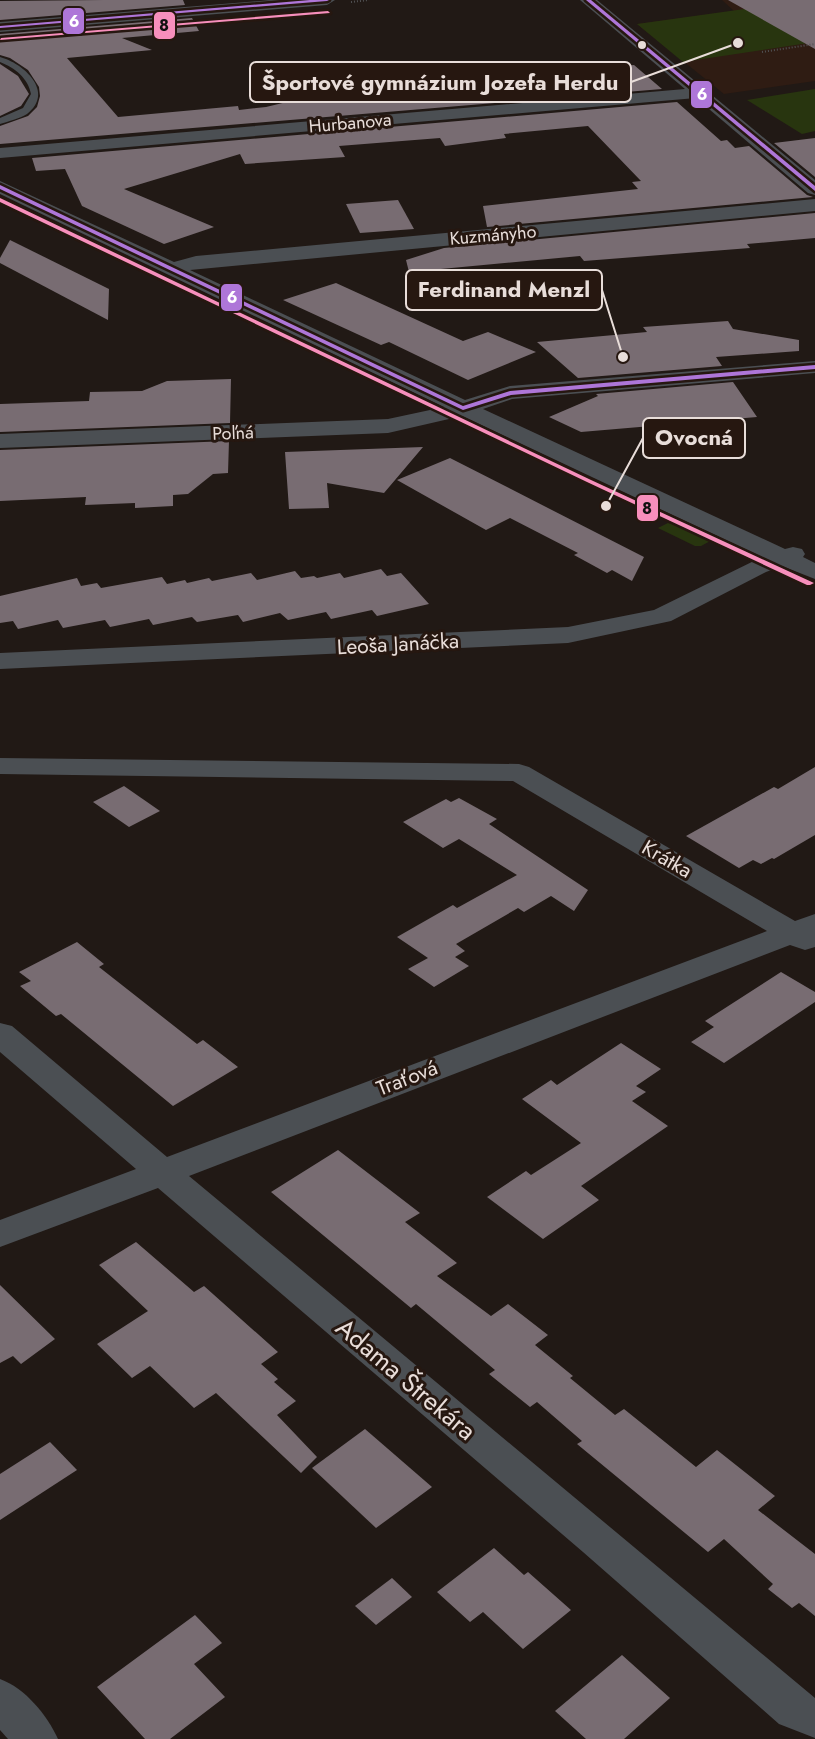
<svg xmlns="http://www.w3.org/2000/svg" width="815" height="1739" viewBox="0 0 815 1739" font-family="Jost,sans-serif">
<style>
.built{fill:#2f1c13}
.green{fill:#28350f}
.building{fill:#786c72}
.lines{fill:none;stroke-linecap:round;stroke-linejoin:round}
.path{stroke:#515153;stroke-width:2;stroke-dasharray:1 2;stroke-linecap:butt}
.lane{fill:#4b4f53;fill-rule:evenodd}
.street{fill:#4b4f53;fill-rule:evenodd}
.bus-1-casing{stroke:#261710;stroke-width:5}
.bus-2-casing{stroke:#261710;stroke-width:5}
.bus-1{fill:#ae76d8;fill-rule:evenodd}
.bus-2{fill:#f78fbc;fill-rule:evenodd}
.bus-dot{fill:#e8ddd9;stroke:#261710;stroke-width:2}
.labels{text-anchor:middle;stroke-width:6;stroke-linejoin:round;paint-order:stroke}
.far-street-label{font-size:18px;fill:#e8ddd9;stroke:#261710}
.street-label{font-size:21px;fill:#e8ddd9;stroke:#261710}
.near-street-label{font-size:26px;fill:#e8ddd9;stroke:#261710}
.leader{fill:none;stroke:#e8ddd9;stroke-width:2}
.callout-dot{fill:#e8ddd9;stroke:#261710;stroke-width:2}
.callout{fill:#261710;stroke:#e8ddd9;stroke-width:2}
.callout-label{font-size:22px;text-anchor:middle;font-weight:bold;fill:#e8ddd9}
.line-badge{stroke:#261710;stroke-width:2}
.badge-label{font-size:16px;text-anchor:middle;font-weight:bold;fill:#fff}
.pale-badge-label{font-size:16px;text-anchor:middle;font-weight:bold;fill:#111}
</style>
<rect width="100%" height="100%" fill="#211915"/>
<path class="built" d="M722,0H815V81L724,94L637,24L734,11Z"/>
<g class="green">
<path d="M809,0L815,42L683,62L637,24Z"/>
<path d="M815,89V131L802,134L747,100Z"/>
<path d="M668,523L694,529L714,539L701,546H695L658,528Z"/>
</g>
<g class="building">
<path d="M103,0H183L185,5L0,20V1Z"/>
<path d="M728,0H815V49Z"/>
<path d="M192,18L199,31L122,38L152,50L67,58L118,117L238,106L239,110L266,107L357,85L489,72L493,76L510,74L512,76L634,65L662,89L0,144V126L28,116L37,107L40,96L39,87L28,70L10,58L0,55V34Z"/>
<path d="M0,64L18,76L29,94L21,106L0,116Z"/>
<path d="M677,102L721,141L727,140L735,148L749,146L807,195L813,197L487,227L483,206L638,189L632,182L641,181L588,126L504,134L506,138L445,146L440,138L339,146L345,157L245,164L240,154L124,189L214,227L164,244L82,206L65,169L36,171L32,158Z"/>
<path d="M815,138V177L774,143Z"/>
<path d="M398,200L414,229L360,233L346,204Z"/>
<path d="M815,213V238L747,244L750,248L584,261L580,256L409,272L406,260L444,248Z"/>
<path d="M10,240L109,289L108,320L0,263V258Z"/>
<path d="M336,283L463,341L488,332L536,352L468,380L389,342L381,345L283,300Z"/>
<path d="M728,321L733,329L799,340V351L716,357L722,366L578,378L537,342L647,332L643,327Z"/>
<path d="M231,379L230,423L0,432V404L89,401L90,392L142,391L167,381Z"/>
<path d="M733,382L757,417L581,432L549,417L598,396L596,394Z"/>
<path d="M229,441L228,473L213,474L188,494L173,495V506L135,508V503L85,505L86,497L0,501V450Z"/>
<path d="M423,447L384,493L327,483L329,508L289,509L285,452Z"/>
<path d="M450,458L644,557L632,581L612,570L607,573L574,555L578,553L510,518L486,530L397,480Z"/>
<path d="M381,569L387,576L401,573L429,604L377,616L372,610L331,619L326,612L288,620L280,613L243,622L238,615L197,622L192,617L153,625L149,619L110,627L105,620L63,628L58,620L18,629L13,621L0,623V596L77,578L81,586L97,583L101,588L162,577L167,584L185,580L187,583L209,578L212,581L251,573L257,580L295,571L301,578L314,576L317,578L340,573L344,578Z"/>
<path d="M815,767V835L774,859L772,858L761,864L753,860L739,868L686,836L774,787L778,789Z"/>
<path d="M124,786L160,811L129,827L93,802Z"/>
<path d="M459,798L497,819L489,824L588,890L574,911L551,896L524,912L518,908L456,944L465,951L455,957L469,966L434,987L408,969L428,958L397,937L453,905L457,908L517,875L459,839L443,848L403,822L446,799L451,802Z"/>
<path d="M77,942L104,964L99,967L197,1044L203,1040L238,1067L173,1106L61,1014L56,1016L20,986L31,981L19,972Z"/>
<path d="M781,972L815,992V1002L724,1063L691,1042L714,1027L705,1021Z"/>
<path d="M621,1043L661,1069L636,1086L646,1092L632,1101L668,1126L581,1186L599,1200L543,1239L487,1197L526,1171L531,1175L581,1143L522,1099L551,1080L557,1085Z"/>
<path d="M338,1150L420,1213L405,1222L457,1263L437,1276L491,1316L508,1304L548,1335L535,1345L573,1376L570,1378L615,1415L624,1409L696,1467L717,1450L775,1496L758,1510L815,1554V1616L799,1603L792,1608L768,1589L773,1584L724,1539L708,1552L577,1444L582,1441L537,1402L530,1407L489,1374L495,1370L416,1304L411,1308L271,1192Z"/>
<path d="M136,1242L194,1292L204,1286L278,1352L261,1364L278,1379L274,1382L296,1401L277,1415L317,1457L301,1473L216,1393L194,1408L150,1366L132,1378L97,1344L148,1311L99,1265Z"/>
<path d="M0,1285L55,1339L21,1364L13,1356L0,1363Z"/>
<path d="M365,1429L432,1487L376,1528L312,1468Z"/>
<path d="M50,1442L77,1470L0,1520V1474Z"/>
<path d="M494,1548L524,1575L528,1572L571,1610L523,1649L483,1612L470,1622L437,1592Z"/>
<path d="M392,1578L412,1597L376,1625L355,1606Z"/>
<path d="M195,1615L222,1643L194,1664L225,1697L170,1739H145L97,1687Z"/>
<path d="M622,1655L670,1698L624,1739H586L555,1711Z"/>
</g>
<g class="lines">
<g class="path">
<path d="M351,2L369,0"/>
<path d="M762,52L815,44"/>
</g>
<path class="lane" d="M0,57C23,63 56,92 27,114C19,119 9,121 0,124V118L23,108L31,94C28,78 15,68 0,62Z"/>
<g class="street">
<path d="M271,0H335L327,5L0,32V22Z"/>
<path d="M580,0H597L815,180V195L808,193L696,98L0,158V148L685,89Z"/>
<path d="M0,181L174,262L196,256L815,199V211L190,270L465,400L510,386L815,361V373L512,399L483,409L785,549L793,547L802,549L805,554L803,557L815,563V579L782,566L766,572L671,621L568,643L0,669V653L568,627L654,610L762,557L462,416L388,433L0,448V434L388,419L444,407L0,194Z"/>
<path d="M0,758L519,764L529,767L795,921L815,914V947L805,950L790,945L189,1176L815,1698V1738L779,1724L583,1552L158,1188L0,1247V1220L136,1169L0,1052V1023L12,1026L167,1157L767,931L513,781L0,774Z"/>
<path d="M0,1679C25,1688 47,1715 58,1739H8L0,1730Z"/>
</g>
<defs>
<g id="bus-1">
<path d="M310,0H329L327,1L0,28V26Z"/>
<path d="M586,0H591L815,186V191Z"/>
<path d="M0,185L463,406L510,391L815,365V369L511,395L463,410L0,189Z"/>
</g>
<g id="bus-2">
<path d="M328,11L330,13L0,40L1,38Z"/>
<path d="M0,198L591,480L814,583L810,585H807L587,482L0,202Z"/>
</g>
</defs>
<use href="#bus-1" class="bus-1-casing"/>
<use href="#bus-2" class="bus-2-casing"/>
<use href="#bus-1" class="bus-1"/>
<use href="#bus-2" class="bus-2"/>
</g>
<circle class="bus-dot" cx="642" cy="45" r="5"/>
<g class="labels">
<g class="far-street-label">
<text transform="translate(350 123) rotate(-5)" y="6">Hurbanova</text>
<text transform="translate(493 235) rotate(-5)" y="6">Kuzmányho</text>
<text transform="translate(233 433) rotate(-2)" y="6">Poľná</text>
</g>
<g class="street-label">
<text transform="translate(398 644) rotate(-3)" y="7">Leoša Janáčka</text>
<text transform="translate(667 859) rotate(30)" y="7">Krátka</text>
<text transform="translate(407 1078) rotate(-21)" y="7">Traťová</text>
</g>
<g class="near-street-label">
<text transform="translate(406 1379) rotate(40)" y="9">Adama Štrekára</text>
</g>
</g>
<path class="leader" d="M738 43L631 82M623 357L602 290M606 506L643 438"/>
<g class="callout-dot">
<circle cx="738" cy="43" r="6"/>
<circle cx="623" cy="357" r="6"/>
<circle cx="606" cy="506" r="6"/>
</g>
<g class="callout">
<rect x="250" y="62" width="381" height="40" rx="6"/>
<rect x="406" y="270" width="196" height="40" rx="6"/>
<rect x="643" y="418" width="102" height="40" rx="6"/>
</g>
<g class="callout-label">
<text x="440" y="90">Športové gymnázium Jozefa Herdu</text>
<text x="504" y="297">Ferdinand Menzl</text>
<text x="694" y="445">Ovocná</text>
</g>
<g class="line-badge">
<rect x="62" y="7" width="23" height="28" rx="6" fill="#ae76d8"/>
<rect x="153" y="11" width="23" height="29" rx="6" fill="#f78fbc"/>
<rect x="690" y="80" width="23" height="29" rx="6" fill="#ae76d8"/>
<rect x="220" y="283" width="23" height="29" rx="6" fill="#ae76d8"/>
<rect x="636" y="494" width="23" height="28" rx="6" fill="#f78fbc"/>
</g>
<g class="badge-label">
<text x="74" y="27">6</text>
<text x="702" y="100">6</text>
<text x="232" y="303">6</text>
</g>
<g class="pale-badge-label">
<text x="164" y="31">8</text>
<text x="647" y="514">8</text>
</g>
</svg>
